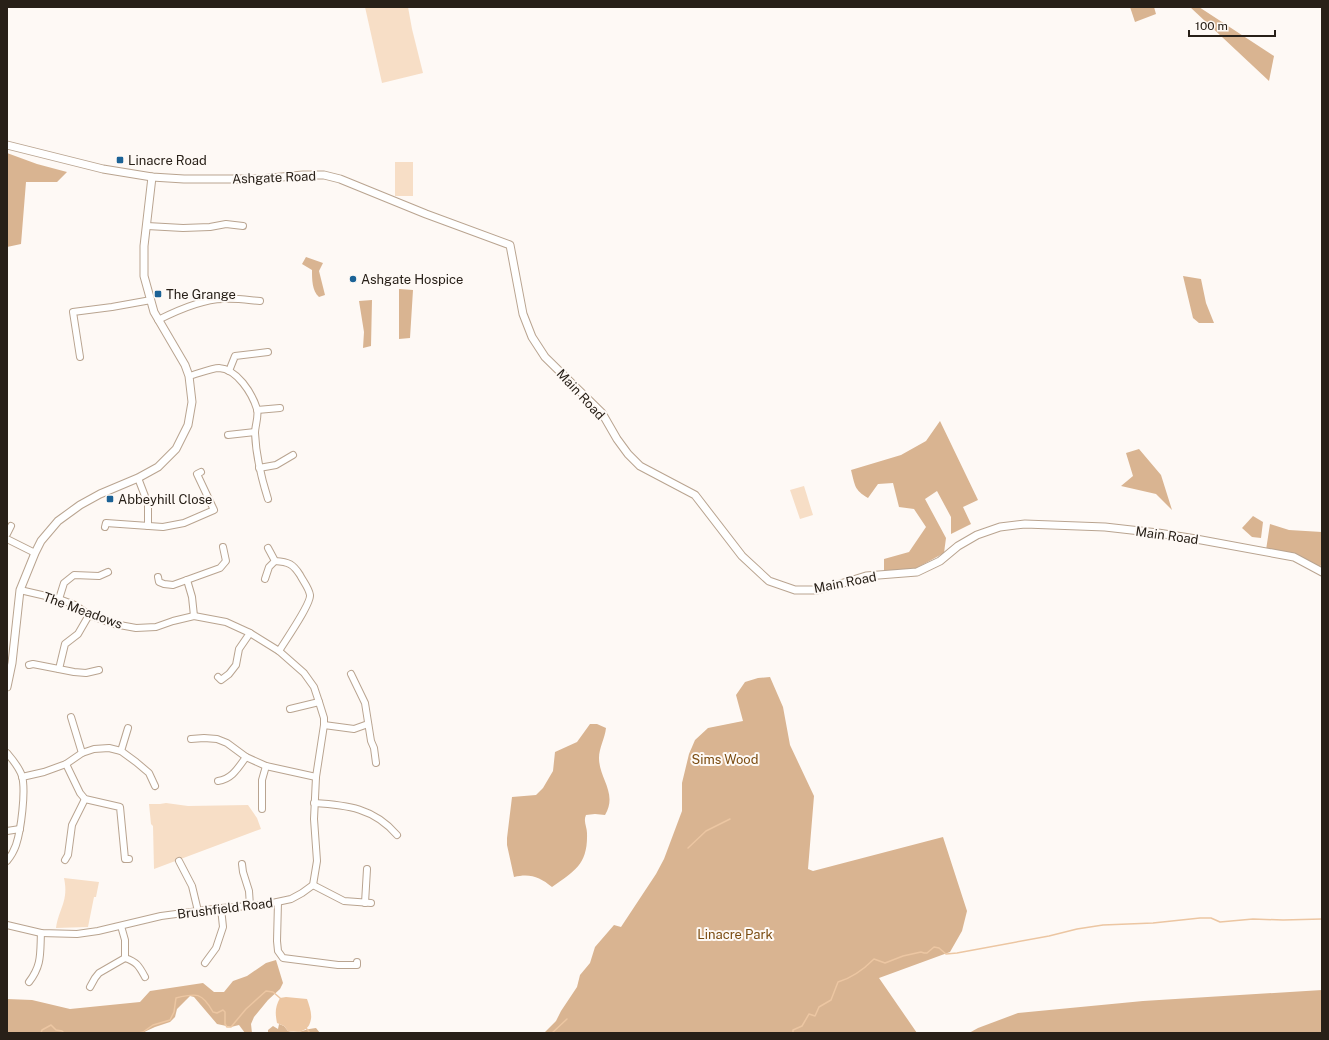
<svg xmlns="http://www.w3.org/2000/svg" width="1329" height="1040" viewBox="0 0 1329 1040" font-family="'Public Sans',sans-serif">
<style>
.green{fill:#f7dec6}
.forest{fill:#d9b491}
.water{fill:#ecc6a2}
.lines{fill:none;stroke-linecap:round;stroke-linejoin:round}
.stream{stroke:#ecc6a2;stroke-width:1.5}
.minor-casing{stroke:#b9a490;stroke-width:8}
.tertiary-casing{stroke:#b9a490;stroke-width:9}
.minor{stroke:#fff;stroke-width:6}
.tertiary{stroke:#fff;stroke-width:7}
.poi-dot{fill:#1b6296;stroke:#fef9f5;stroke-width:1.5}
.labels{text-anchor:middle;stroke-width:4;stroke-linejoin:round;paint-order:stroke}
.poi-label{font-size:13px;fill:#282018;stroke:#fef9f5;text-anchor:start}
.street-label{font-size:13px;fill:#282018;stroke:#fef9f5}
.park-label{font-size:13px;fill:#7b4c11;stroke:#fef9f5}
</style>
<rect width="100%" height="100%" fill="#fef9f5"/>
<g class="green">
<path d="M365,7H408L412,29L423,73L382,83Z"/>
<rect x="395" y="162" width="18" height="34"/>
<path d="M804,486L813,515L800,519L790,490Z"/>
<path d="M166,803L188,806L248,805L257,818L261,829L154,869L153,826L151,824L149,804H160Z"/>
<path d="M64,878L99,882L96,897H94L88,927L56,928C59,908 69,901 64,878Z"/>
</g>
<g class="forest">
<path d="M1130,7H1154L1156,14L1135,22Z"/>
<path d="M1190,7H1199L1274,56L1269,81Z"/>
<path d="M7,153L37,164L67,172L57,182H26L21,244L7,247Z"/>
<path d="M306,257L323,263L319,271L325,295L319,297C312,291 312,279 312,270L302,264Z"/>
<path d="M1183,276L1201,279L1206,303L1214,323H1199L1193,318Z"/>
<path d="M399,289L413,290L410,338L399,339Z"/>
<path d="M372,300L371,346L363,348L364,332L359,301Z"/>
<path d="M940,421L978,500L963,507L971,524L951,534V517L937,491L925,499L946,538L944,553L913,570L884,571V559L909,552L926,527L914,509L899,507L893,483L878,484L868,498C854,490 855,485 851,470L901,455L926,441Z"/>
<path d="M1139,449L1161,475L1172,510L1156,494L1121,486L1133,476L1126,453Z"/>
<path d="M1253,516L1263,522L1261,538L1252,537L1242,528Z"/>
<path d="M1270,524L1289,530L1322,532V562L1320,568L1266,550Z"/>
<path d="M770,677L783,707L790,745L814,796L808,869L813,871L943,837L967,911L962,931L950,952L879,978L917,1033H544L556,1021L561,1011L577,987L580,975L590,963L595,947L614,925L621,927L656,874L664,859L682,811V783L689,754L695,740L708,728L743,721L736,695L745,682L758,678Z"/>
<path d="M590,724H597L606,728C605,738 599,748 599,758C599,779 618,793 605,815L595,814L586,815C583,821 587,827 587,833C588,864 575,871 552,887C540,877 530,873 514,877L507,845V838L512,797L536,795L543,788L553,771L555,752L577,742Z"/>
<path d="M276,960L283,983L280,989L268,1000L254,1017L251,1024L252,1033H245L239,1025L231,1027L217,1024L194,997L190,996L177,1009L175,1017L170,1022L155,1027L142,1033H7V999L32,1000L70,1009L140,1002L150,991L203,983L214,992H224L233,981L247,976L266,963Z"/>
<path d="M1322,990V1033H969L978,1028L1018,1013L1143,1001Z"/>
<path d="M279,1024L284,1026L288,1031C301,1034 303,1029 316,1028L320,1033H268V1030L273,1026L278,1029Z"/>
</g>
<path class="water" d="M286,997L307,999C309,1005 312,1013 311,1019C309,1032 299,1033 288,1031L284,1026L277,1023C275,1013 275,1007 280,998Z"/>
<g class="lines">
<g class="stream">
<path d="M688,848L706,831L730,819"/>
<path d="M306,1028L310,1033"/>
<path d="M41,1033L42,1030L51,1025L56,1030L62,1031L64,1033"/>
<path d="M138,1033L143,1032L153,1025L170,1020L174,1012L176,998C196,993 202,992 213,1012L217,1013L223,1010L225,1012V1024L227,1027H231L246,1009L266,991L273,992L280,998"/>
<path d="M552,1033L567,1019"/>
<path d="M793,1033V1030L802,1026L809,1014L815,1016L819,1007L831,1000L838,982C852,978 864,969 874,959L885,963L903,956L921,952L924,953H927L934,947L939,948L946,954L957,953L1049,936L1077,929L1103,925L1153,923L1200,918H1211L1220,922L1253,919L1283,920L1322,919"/>
</g>
<defs>
<g id="minor">
<path d="M147,226L183,228L210,227L226,224L243,226"/>
<path d="M158,320C176,311 202,299 223,299C235,298 248,300 260,301"/>
<path d="M80,357L73,312L112,307L151,300"/>
<path d="M229,371L235,356L268,352"/>
<path d="M189,376C197,374 212,368 219,368C237,369 252,393 257,409C259,416 255,426 255,433C256,456 261,477 268,499"/>
<path d="M257,410L280,408"/>
<path d="M228,435L255,432"/>
<path d="M259,468L276,465L293,455"/>
<path d="M138,478L148,504V526"/>
<path d="M105,527L106,523L163,527L184,523L214,510L197,474L201,472"/>
<path d="M7,534L11,526"/>
<path d="M7,539L35,553"/>
<path d="M268,548L275,561C289,562 293,564 300,575C303,581 309,588 310,595C311,604 285,641 279,651"/>
<path d="M158,577L159,582L164,584L173,585L220,568L226,561L223,547"/>
<path d="M265,579L269,567L275,561"/>
<path d="M187,580L192,597L194,616"/>
<path d="M59,599L64,583L74,575L99,576L108,572"/>
<path d="M29,665L33,664L74,672L86,673L99,670"/>
<path d="M59,669L65,644L78,634L89,615"/>
<path d="M351,674L365,703L371,741L374,748L376,763"/>
<path d="M218,677L221,680L229,674L236,665L239,649L250,633"/>
<path d="M290,709L319,702"/>
<path d="M71,717L82,753"/>
<path d="M324,725L354,729L368,724"/>
<path d="M191,739L204,738L217,739L227,743L246,757L266,766L316,777"/>
<path d="M121,751L128,728"/>
<path d="M7,753C13,760 19,767 22,776C26,791 21,830 16,845C14,851 11,856 7,861"/>
<path d="M66,764L80,793L85,799L120,807L125,859H129"/>
<path d="M22,777L44,772L66,764L82,753L94,749L109,748L121,751L136,762L149,773L155,786"/>
<path d="M218,781C232,779 238,768 246,757"/>
<path d="M314,803C347,805 374,808 397,835"/>
<path d="M262,809V780L266,766"/>
<path d="M7,831L20,829"/>
<path d="M65,860L68,855L72,825L85,799"/>
<path d="M179,861L192,886L198,911"/>
<path d="M242,864L243,872L249,891L250,906"/>
<path d="M313,885L344,901L371,903"/>
<path d="M278,902L277,941L278,951L283,958L338,965H357V962"/>
<path d="M365,903L367,869"/>
<path d="M7,925L41,933L77,934L98,931L161,916L221,908L263,905L291,899L302,893L313,885L317,861L314,819L316,777L324,725V718L319,702L314,687L304,673L279,651L250,633L226,622L194,616L173,621L156,627L136,628L114,624L89,615L75,605L59,599L20,590"/>
<path d="M125,958C137,962 139,966 145,977"/>
<path d="M205,963L216,948L223,927L221,908"/>
<path d="M29,982C42,965 40,954 41,933"/>
<path d="M90,987L95,978L99,973L125,958V940L121,926"/>
</g>
<g id="tertiary">
<path d="M7,145L103,169L152,177L184,179H260L303,175H324L340,179L426,214L510,245L523,314L532,337L545,357L602,413L617,439L628,454L640,466L695,495L742,556L769,581L795,590H817L837,585L866,576L917,572L940,561L958,546L977,535L1000,527L1025,524L1105,527L1158,533L1196,539L1294,557L1322,572"/>
<path d="M7,687L12,663L20,590L35,553L41,541L58,521L80,505L100,494L138,478L158,467L176,449L188,425L192,402L189,376L185,365L154,312L144,276V246L152,177"/>
</g>
</defs>
<use href="#minor" class="minor-casing"/>
<use href="#tertiary" class="tertiary-casing"/>
<use href="#minor" class="minor"/>
<use href="#tertiary" class="tertiary"/>
</g>
<g class="poi-dot">
<rect x="116" y="156" width="8" height="8" rx="2"/>
<circle cx="353" cy="279" r="4"/>
<rect x="154" y="290" width="8" height="8" rx="2"/>
<rect x="106" y="495" width="8" height="8" rx="2"/>
</g>
<g class="labels">
<g class="poi-label">
<text x="128" y="165">Linacre Road</text>
<text x="361" y="284">Ashgate Hospice</text>
<text x="166" y="299">The Grange</text>
<text x="118" y="504">Abbeyhill Close</text>
</g>
<g class="street-label">
<text transform="translate(274 177) rotate(-2)" y="5">Ashgate Road</text>
<text transform="translate(581 394) rotate(47)" y="5">Main Road</text>
<text transform="translate(1167 535) rotate(8)" y="5">Main Road</text>
<text transform="translate(845 582) rotate(-11)" y="5">Main Road</text>
<text transform="translate(83 610) rotate(20)" y="5">The Meadows</text>
<text transform="translate(225 908) rotate(-7)" y="5">Brushfield Road</text>
</g>
<g class="park-label">
<text x="725" y="764">Sims Wood</text>
<text x="735" y="939">Linacre Park</text>
</g>
</g>
<rect width="1329" height="1040" fill="none" stroke="#282018" stroke-width="16"/>
<path d="M1189 30v6h86v-6" fill="none" stroke="#282018" stroke-width="2"/>
<text x="1195" y="30" font-size="12" fill="#282018" stroke="#fef9f5" stroke-width="3" paint-order="stroke">100 m</text>
</svg>
